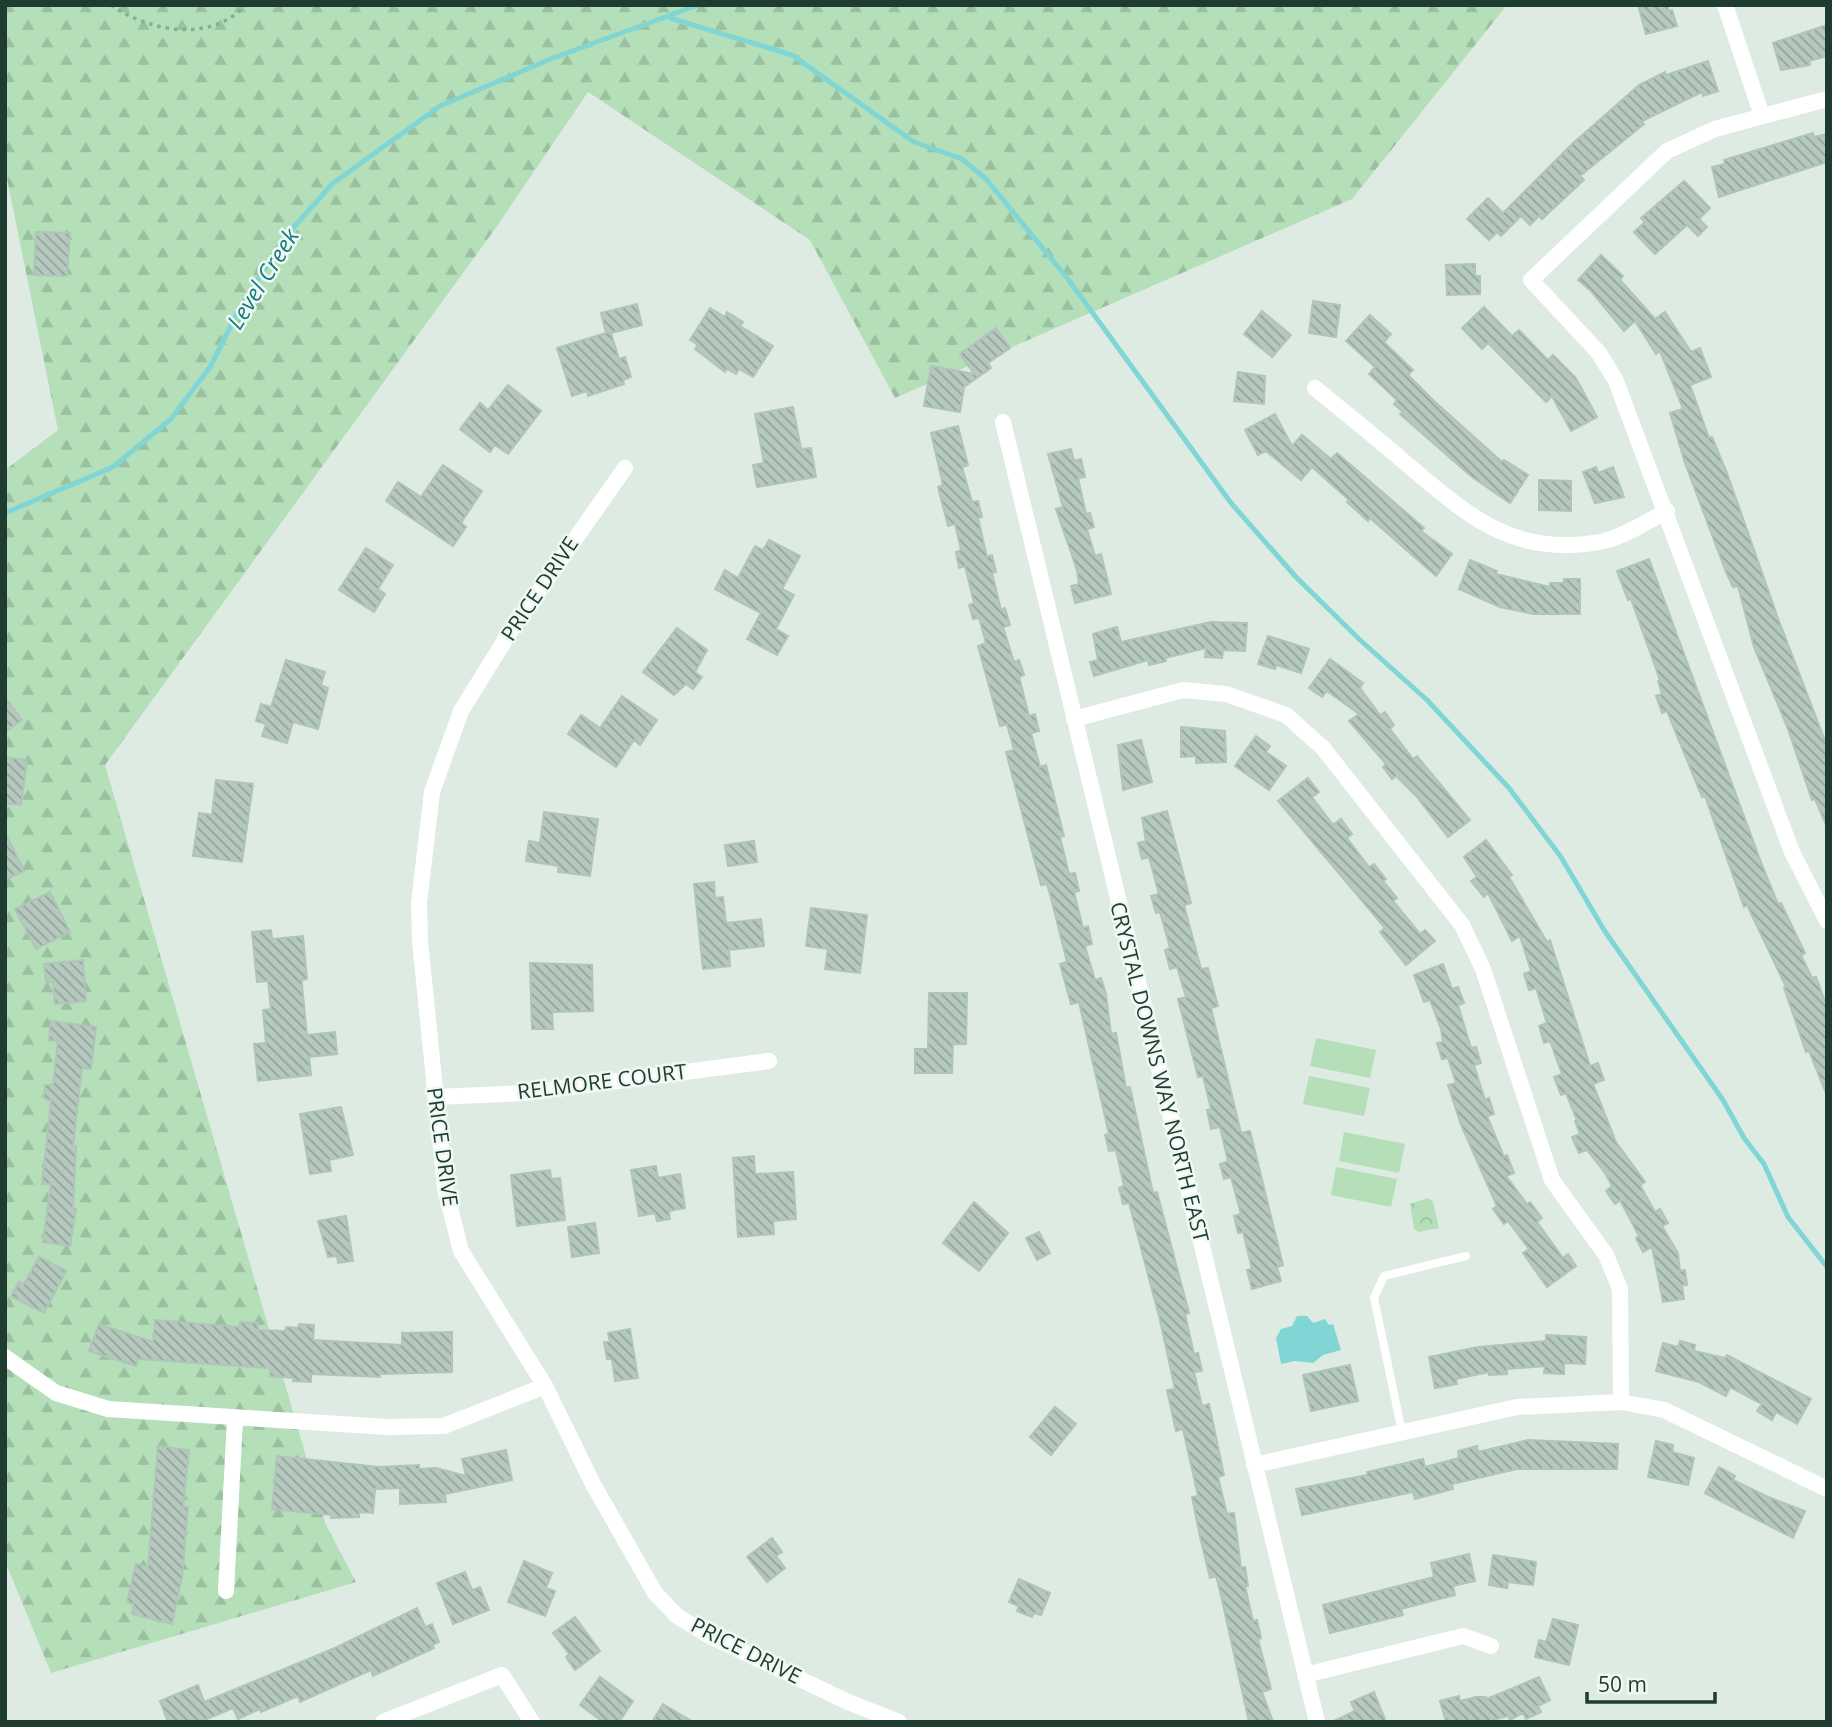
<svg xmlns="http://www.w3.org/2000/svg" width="1832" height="1727" viewBox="0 0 1832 1727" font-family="'Open Sans',sans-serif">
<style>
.forest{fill:url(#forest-firs)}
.park{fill:url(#park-crowns)}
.pitch{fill:#b4dfb9}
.water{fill:#80d6d5}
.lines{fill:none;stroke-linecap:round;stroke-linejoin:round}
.stream{stroke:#80d6d5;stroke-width:5}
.building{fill:url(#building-back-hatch);stroke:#b0c5b9;stroke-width:2}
.path{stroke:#7bb298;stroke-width:3.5;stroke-dasharray:3.5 5;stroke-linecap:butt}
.lane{stroke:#fff;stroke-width:8}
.street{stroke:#fff;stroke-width:16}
.labels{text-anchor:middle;stroke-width:5;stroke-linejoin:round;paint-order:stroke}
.street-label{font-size:21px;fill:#1e3c2f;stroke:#eff8f2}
.water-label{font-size:23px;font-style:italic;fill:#137d7d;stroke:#eff8f2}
</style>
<defs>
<pattern id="forest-firs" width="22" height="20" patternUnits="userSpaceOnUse" patternTransform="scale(1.75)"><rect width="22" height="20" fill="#b4dfb9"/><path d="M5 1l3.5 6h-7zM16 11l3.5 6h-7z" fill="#9ac09f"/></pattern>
<pattern id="park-crowns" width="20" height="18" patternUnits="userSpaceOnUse" patternTransform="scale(1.75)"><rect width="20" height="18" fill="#b4dfb9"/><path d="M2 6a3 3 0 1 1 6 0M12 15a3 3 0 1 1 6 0" fill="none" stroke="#9ac09f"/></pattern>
<pattern id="building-back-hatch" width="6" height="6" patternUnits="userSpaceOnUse" patternTransform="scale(1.75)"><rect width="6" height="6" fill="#b6c9be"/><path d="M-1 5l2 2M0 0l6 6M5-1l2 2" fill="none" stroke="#93a49b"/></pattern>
</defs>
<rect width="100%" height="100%" fill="#deebe3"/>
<path class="forest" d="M5,5H1507L1352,199L895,398L810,240L588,92L495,229L105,765L326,1525L356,1582L51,1673L5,1561V470L58,430L5,169Z"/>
<path class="park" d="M1428,1198L1433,1202L1439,1228L1419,1232L1414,1229L1410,1204Z"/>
<g class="pitch">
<path d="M1316,1038L1376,1050L1370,1078L1310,1066Z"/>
<path d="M1309,1076L1370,1088L1364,1116L1303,1104Z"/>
<path d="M1344,1132L1405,1144L1399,1173L1339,1161Z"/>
<path d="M1336,1167L1397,1179L1391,1207L1331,1195Z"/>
</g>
<path class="water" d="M1297,1316H1307L1313,1323L1325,1319L1329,1325L1333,1324L1341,1350L1323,1355L1313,1363L1295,1361L1281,1364L1276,1338L1281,1329L1292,1326Z"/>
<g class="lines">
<g class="stream">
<path d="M670,18L792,55L914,142L962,159L986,179L1068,279L1231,503L1296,577L1359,639L1427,700L1509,788L1561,857L1604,930L1723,1100L1744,1138L1764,1164L1788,1217L1827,1267"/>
<path d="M5,513L113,467L171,419L210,367L239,310L281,242L332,184L440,106L553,58L698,5"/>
</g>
</g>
<g class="building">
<path d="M1638,5H1667L1669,11L1672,10L1677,26L1646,34Z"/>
<path d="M1827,25V56L1809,61L1810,65L1781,70L1773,43Z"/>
<path d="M1708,61L1718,91L1703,96L1702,92L1642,121L1644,124L1580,176L1584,180L1542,219L1539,216L1530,225L1521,216L1501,236L1497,232L1489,240L1467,219L1488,198L1503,213L1571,145L1639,85L1665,72L1666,75Z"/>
<path d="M1813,133L1814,137L1827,134V162L1719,197L1712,167L1725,164L1724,160Z"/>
<path d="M1684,181L1710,208L1699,219L1707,227L1698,236L1687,225L1655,254L1634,232L1645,222L1641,218Z"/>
<path d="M36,232L70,233L67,276L34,275Z"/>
<path d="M1601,255L1623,276L1620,280L1655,319L1665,312L1691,352L1700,348L1711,377L1690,385L1709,438L1712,437L1727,473L1779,621L1827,746V827L1815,799L1812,800L1788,729L1754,647L1738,586L1733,587L1726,572L1685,463L1670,413L1683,409L1660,351L1656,354L1635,321L1624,331L1591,291L1578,280Z"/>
<path d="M1475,264V276H1480V294L1447,295L1446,265Z"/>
<path d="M1313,301L1340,305L1336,337L1309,333Z"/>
<path d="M637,304L642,325L611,333L619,359L625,357L631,377L623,380L624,384L588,396L587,391L572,396L557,348L606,333L601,313Z"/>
<path d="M1484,307L1512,336L1519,330L1548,360L1553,355L1576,378L1597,417L1571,431L1552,396L1546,402L1488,343L1482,349L1462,328Z"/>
<path d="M710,308L725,317L727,312L743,322L740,326L773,346L753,377L739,369L736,374L727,369L725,372L695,349L698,345L690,340Z"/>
<path d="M1262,311L1291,335L1272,357L1244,334Z"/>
<path d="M1370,315L1391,334L1384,342L1413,370L1408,375L1434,401L1502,462L1504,460L1528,475L1510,503L1472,477L1400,414L1403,412L1394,404L1397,400L1369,374L1375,367L1346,341Z"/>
<path d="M996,328L1010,348L988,363L991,368L964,387L960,412L924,406L931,366L974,374L960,354Z"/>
<path d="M1238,372L1265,376L1264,404L1234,401Z"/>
<path d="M508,385L541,411L508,454L495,445L490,452L460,429L480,403L488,410Z"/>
<path d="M793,407L801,449L811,448L816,477L757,487L753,465L764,463L755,414Z"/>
<path d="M1275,414L1292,446L1302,435L1331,459L1337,453L1424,528L1421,531L1452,554L1436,576L1370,518L1368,521L1347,502L1349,500L1312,467L1301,480L1266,451L1258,455L1245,430Z"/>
<path d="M958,426L968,465L962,467L972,502L978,501L982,517L978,518L987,557L992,555L996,572L992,573L1001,610L1005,608L1010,625L1003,627L1014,662L1019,660L1024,675L1019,677L1029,716L1035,714L1039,731L1031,733L1040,767L1046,765L1064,836L1060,837L1069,874L1075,873L1079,891L1074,892L1083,928L1088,926L1092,944L1085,946L1095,980L1101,978L1106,994L1111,1034L1116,1033L1126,1088L1130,1087L1153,1193L1157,1192L1189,1313L1185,1314L1194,1354L1198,1353L1202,1371L1194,1372L1202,1406L1209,1404L1224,1475L1218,1477L1227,1514L1234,1513L1241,1568L1245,1567L1248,1586H1245L1253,1621L1257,1620L1261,1638L1258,1639L1271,1689L1262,1692L1273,1722H1249L1220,1591L1216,1576L1210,1578L1200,1537L1192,1497L1198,1496L1183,1429L1176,1431L1167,1390L1175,1389L1160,1320L1129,1203L1123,1204L1119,1188L1124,1186L1116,1150L1109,1151L1105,1135L1109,1134L1079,1002L1071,1004L1060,964L1067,962L1051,898L1047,884L1041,885L1006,752L1014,750L1007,724L1000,726L978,646L986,643L979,618L973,619L969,605L974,603L965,566L959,568L956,552L961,550L955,524L948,526L938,487L943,485L931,433Z"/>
<path d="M1071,449L1074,461L1081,459L1085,477L1078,478L1086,514L1090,513L1094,527L1087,529L1095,556L1101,554L1111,594L1075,603L1071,586L1079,584L1077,570L1056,509L1063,507L1048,454Z"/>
<path d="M443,465L482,491L461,523L466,527L453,546L386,501L398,482L421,497Z"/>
<path d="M1596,467L1598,473L1613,467L1624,497L1595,503L1583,472Z"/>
<path d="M1539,480L1571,481V511L1539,510Z"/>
<path d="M769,540L800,556L782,589L794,595L776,629L788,636L777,655L747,639L761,613L715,589L725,570L738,578L755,546L763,550Z"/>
<path d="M366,548L393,565L378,589L385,594L374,612L339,590Z"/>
<path d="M1649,559L1762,865L1778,904L1781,903L1805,953L1801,955L1812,978L1816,977L1827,1007V1096L1809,1051L1806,1052L1784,988L1786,987L1747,905L1744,907L1705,796L1702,797L1667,711L1662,713L1656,696L1662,694L1658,681L1660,680L1631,599L1628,600L1617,571Z"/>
<path d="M1470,560L1497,571L1496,574L1550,587V583H1564V579H1580V614H1533L1500,607L1459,589Z"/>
<path d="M1211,622L1247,623L1245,651L1223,650L1222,658L1205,657L1206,648L1165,658L1166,661L1149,665L1148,660L1094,676L1090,662L1098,660L1093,634L1117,627L1121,642Z"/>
<path d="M677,628L707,650L695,672L702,677L693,689L686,684L674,695L643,672Z"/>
<path d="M1268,636L1309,649L1301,673L1276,665L1275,669L1258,664Z"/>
<path d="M1330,659L1363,683L1360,688L1380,715L1385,712L1394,725L1390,729L1413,759L1417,756L1470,820L1448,837L1416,796L1396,776L1392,779L1383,767L1386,764L1349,721L1359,714L1327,691L1322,697L1309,688Z"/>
<path d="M286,660L325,672L321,685L328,688L318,729L293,722L287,743L262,736L266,724L256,721L261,704L271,707Z"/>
<path d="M622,696L657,720L640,745L634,740L616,767L568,734L581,715L600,728Z"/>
<path d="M5,697L22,720L5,732Z"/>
<path d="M1181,727L1225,731L1226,762L1196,763V756L1181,757Z"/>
<path d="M1256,736L1270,746L1266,752L1286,766L1269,790L1235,766Z"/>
<path d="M1141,740L1152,782L1123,790L1118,745Z"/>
<path d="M5,757L27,760L21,805L5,803Z"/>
<path d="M1308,778L1319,792L1312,797L1333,825L1341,819L1352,834L1347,838L1369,867L1374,864L1386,879L1383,881L1397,898L1393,901L1420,934L1425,930L1435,941L1406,965L1380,932L1385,928L1278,801Z"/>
<path d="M216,780L253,784L242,862L193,856L199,813L212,815Z"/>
<path d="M1167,811L1191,903L1184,905L1201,969L1208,968L1218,1006L1211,1008L1241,1133L1250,1131L1283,1265L1277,1267L1281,1281L1252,1289L1247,1270L1252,1269L1243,1232L1238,1233L1234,1216L1241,1214L1231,1177L1224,1179L1220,1164L1228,1161L1220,1127L1211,1129L1207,1110L1211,1109L1203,1076L1198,1077L1178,999L1186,997L1177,967L1170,969L1165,950L1170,948L1160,912L1156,913L1151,896L1159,894L1149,857L1142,859L1138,843L1146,841L1142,818Z"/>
<path d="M544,812L598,819L590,876L558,872L559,866L526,861L529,841L540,843Z"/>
<path d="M5,832L24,871L5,880Z"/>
<path d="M1486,840L1512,875L1509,877L1547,942L1550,940L1590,1066L1598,1063L1604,1080L1593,1084L1616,1142L1645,1182L1640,1185L1655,1212L1660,1209L1668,1223L1662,1226L1678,1253L1680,1271L1685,1270L1687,1285H1682L1684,1299L1663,1302L1652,1247L1643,1252L1636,1238L1639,1236L1620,1200L1615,1204L1606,1191L1612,1186L1605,1173L1587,1150L1579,1153L1572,1137L1580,1134L1575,1121L1577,1120L1566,1093L1561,1095L1554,1077L1562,1074L1550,1041L1544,1043L1539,1026L1547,1023L1536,988L1529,990L1524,974L1531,971L1520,936L1512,941L1488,893L1484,897L1471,881L1477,877L1464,857Z"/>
<path d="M754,841L757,862L728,866L725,845Z"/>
<path d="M714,882L715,898L723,897L726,923L761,919L764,946L729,950L730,966L703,969L694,884Z"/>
<path d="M50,892L70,932L36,949L15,909Z"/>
<path d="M811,908L867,915L860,973L825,969L828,949L806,946Z"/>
<path d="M271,930L272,939L303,936L307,979L302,980V985L307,1035L335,1032L337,1054L309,1057L311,1075L258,1081L254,1044L266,1043L263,1010L271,1009L268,981L257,982L252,932Z"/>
<path d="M83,960L86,1001L55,1004L53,982H46L44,964Z"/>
<path d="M530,963L592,965L593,1011L552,1012L553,1029H532Z"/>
<path d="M1443,964L1452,989L1458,987L1464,1003L1458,1005L1471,1048L1476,1047L1481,1063L1474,1065L1485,1100L1489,1098L1494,1114L1487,1116L1504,1157L1507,1155L1514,1173L1506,1176L1527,1204L1530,1202L1542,1218L1537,1222L1563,1258L1568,1254L1576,1266L1547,1287L1523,1253L1529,1249L1508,1221L1504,1224L1493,1209L1497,1206L1461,1125L1448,1085L1456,1083L1448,1058L1442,1059L1437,1043L1443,1042L1441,1029L1430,1000L1424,1002L1414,975Z"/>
<path d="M929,993H967L966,1044H953L952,1073H915V1049H928Z"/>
<path d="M51,1021L96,1027L91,1069L82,1068L73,1146H76L73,1208L76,1209L70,1246L43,1242L51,1184H42L51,1101L44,1098L45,1085H53L58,1041L49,1040Z"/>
<path d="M341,1107L353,1155L329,1160L331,1171L310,1174L300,1114Z"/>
<path d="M754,1156L755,1174L793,1172L796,1219L773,1221L774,1234L738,1237L733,1158Z"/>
<path d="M656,1166L658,1178L680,1174L685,1208L669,1211L670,1219L657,1221L655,1213L639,1216L631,1170Z"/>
<path d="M550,1170L551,1179L560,1178L565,1220L517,1226L511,1175Z"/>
<path d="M974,1202L1008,1233L979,1271L943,1243Z"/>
<path d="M346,1216L353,1261L338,1263L337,1256L328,1257L318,1221Z"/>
<path d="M595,1223L599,1253L572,1257L568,1227Z"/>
<path d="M1039,1232L1050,1253L1037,1260L1026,1238Z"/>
<path d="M39,1257L66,1271L44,1313L11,1296L19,1282L24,1284Z"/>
<path d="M155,1320L239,1327L240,1322L258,1323V1330L285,1331L286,1327L298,1328L299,1324L314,1325L313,1340L402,1345V1333L452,1332V1372L380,1374V1377L311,1374V1382L293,1381L294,1378L270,1376V1368L138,1359L136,1366L89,1351L99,1324L153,1342Z"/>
<path d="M630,1329L638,1378L615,1381L612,1359H607L604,1342H610L608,1333Z"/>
<path d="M1546,1335L1586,1337L1585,1364L1564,1363V1374L1544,1373L1545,1366L1507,1369V1374L1489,1375V1372L1456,1379L1457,1384L1435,1388L1429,1357L1478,1347L1546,1341Z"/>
<path d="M1680,1341L1695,1345L1694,1351L1725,1358L1727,1355L1811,1399L1797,1424L1776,1412L1772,1420L1757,1411L1762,1404L1730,1387L1726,1396L1699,1382L1656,1371L1663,1343L1678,1347Z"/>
<path d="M1350,1365L1358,1401L1311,1411L1303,1375Z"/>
<path d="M1055,1407L1076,1424L1051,1455L1030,1437Z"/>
<path d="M1528,1440L1618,1444L1617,1469H1517L1452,1484L1453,1489L1415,1499L1413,1492L1302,1515L1296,1489L1367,1475V1472L1423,1459L1425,1467L1459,1458L1458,1451L1477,1446L1478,1452Z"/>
<path d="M1656,1441L1673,1445L1672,1452L1694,1458L1688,1485L1648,1477Z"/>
<path d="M158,1446L189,1450L183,1507H188L182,1576L172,1624L132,1614L134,1604L127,1602L136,1564L148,1567Z"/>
<path d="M506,1450L512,1480L445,1494L446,1502L400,1504V1488L375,1489L373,1513L359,1512V1517L331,1518L332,1515L272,1509L277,1456L379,1467L419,1465V1469L436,1468L466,1476L462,1459Z"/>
<path d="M1719,1467L1735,1476L1733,1480L1768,1497L1805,1511L1793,1538L1705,1493Z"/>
<path d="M772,1538L782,1552L776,1556L785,1568L767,1582L747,1557Z"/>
<path d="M1469,1554L1475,1581L1453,1586L1455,1595L1401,1609L1403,1615L1330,1633L1323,1605L1434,1577L1431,1563Z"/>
<path d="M1493,1555L1536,1562L1533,1585L1508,1582L1507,1588L1489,1585Z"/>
<path d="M524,1561L552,1573L546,1588L555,1591L545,1616L508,1602Z"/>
<path d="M465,1572L472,1590L480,1587L489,1610L453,1624L437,1583Z"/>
<path d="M1019,1579L1050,1593L1041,1615L1034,1613L1032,1617L1017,1611L1019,1606L1009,1602Z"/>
<path d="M417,1608L425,1627L432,1624L439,1642L432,1645L434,1648L373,1676L371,1670L300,1702L298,1696L261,1712L260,1709L238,1719L233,1708L200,1722H168L160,1701L198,1685L204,1702L335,1648Z"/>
<path d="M575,1617L600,1651L575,1670L566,1657L569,1654L553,1633Z"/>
<path d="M1553,1619L1578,1625L1569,1665L1535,1657L1539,1640L1546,1642Z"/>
<path d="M600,1677L633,1701L619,1722H603L580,1705Z"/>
<path d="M1539,1677L1550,1700L1538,1706L1541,1712L1526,1719L1523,1713L1510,1720L1508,1716L1485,1722H1446L1440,1701L1459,1696L1460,1701L1476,1697H1486L1487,1699Z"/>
<path d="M1374,1692L1386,1722H1332L1355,1711L1351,1702Z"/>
<path d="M663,1704L693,1722H652Z"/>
</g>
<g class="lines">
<path class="path" d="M111,5C150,32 210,43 246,5"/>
<path class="lane" d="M1402,1432L1374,1298L1384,1276L1466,1256"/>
<g class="street">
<path d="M1725,5L1762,116"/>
<path d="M1827,99L1715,129L1667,151L1531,280L1599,353L1616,381L1792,852L1827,921"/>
<path d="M1315,388C1344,412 1373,435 1402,460C1466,514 1514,560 1604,541C1625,536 1648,521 1667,511"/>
<path d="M1003,422L1317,1722"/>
<path d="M625,468L510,632L461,711L432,792L419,903L420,941L445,1188L461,1251L545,1386L593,1484L655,1593L677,1616L706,1634L848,1702L899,1722"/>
<path d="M1074,719L1183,690L1226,694L1286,715L1323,748L1462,925L1483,969L1552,1180L1606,1255L1620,1289L1621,1402"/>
<path d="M435,1097L525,1093L769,1061"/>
<path d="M5,1357L56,1393L108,1409L387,1427L444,1426L545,1386"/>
<path d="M1254,1465L1517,1407L1621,1402L1664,1410L1827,1489"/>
<path d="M226,1591L235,1419"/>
<path d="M1305,1675L1463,1636L1491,1646"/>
<path d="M383,1722L502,1675L532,1722"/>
</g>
</g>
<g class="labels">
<g class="street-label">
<text transform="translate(540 589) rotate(-56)" y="7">PRICE DRIVE</text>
<text transform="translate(1159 1072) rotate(76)" y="7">CRYSTAL DOWNS WAY NORTH EAST</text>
<text transform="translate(602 1082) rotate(-7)" y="7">RELMORE COURT</text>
<text transform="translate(442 1147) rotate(82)" y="7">PRICE DRIVE</text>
<text transform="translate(746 1651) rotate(27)" y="7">PRICE DRIVE</text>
</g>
<g class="water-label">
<text transform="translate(263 279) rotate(-58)" y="8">Level Creek</text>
</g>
</g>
<rect width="1832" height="1727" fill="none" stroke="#1e3c2f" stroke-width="14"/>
<path d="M1587 1692v10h128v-10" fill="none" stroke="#1e3c2f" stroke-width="3.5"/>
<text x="1598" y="1692" font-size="21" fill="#1e3c2f" stroke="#eff8f2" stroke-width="5" paint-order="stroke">50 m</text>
</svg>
